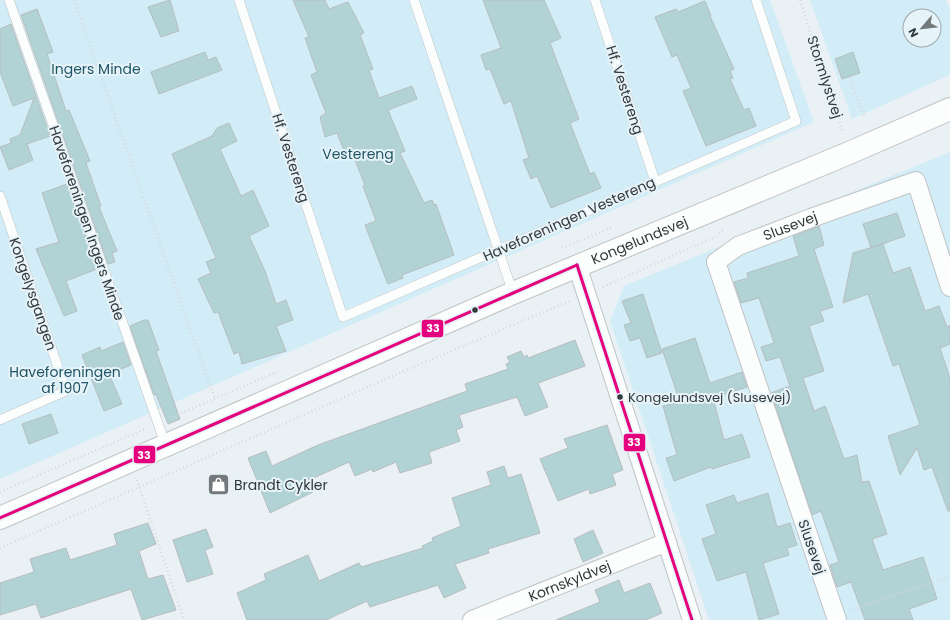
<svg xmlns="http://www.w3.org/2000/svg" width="950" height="620" viewBox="0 0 950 620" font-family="Poppins,sans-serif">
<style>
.green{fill:#d2edf7;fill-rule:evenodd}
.building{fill:#b2d3d6;stroke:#b7bdbe}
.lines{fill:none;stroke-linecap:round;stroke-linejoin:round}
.lane-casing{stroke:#bfc4c6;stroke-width:10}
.street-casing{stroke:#bfc4c6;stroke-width:20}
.secondary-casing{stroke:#bfc4c6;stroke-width:24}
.path{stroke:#d6d8d9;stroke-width:2.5;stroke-dasharray:1 3;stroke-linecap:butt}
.lane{stroke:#fcfdfd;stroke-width:9}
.street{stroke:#fcfdfd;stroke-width:18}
.secondary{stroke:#fcfdfd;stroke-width:22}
.bus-1-casing{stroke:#e6f3f8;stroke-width:6}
.bus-1{stroke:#e5007d;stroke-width:3}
.bus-dot{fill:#33383a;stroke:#e6f3f8;stroke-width:1.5}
.labels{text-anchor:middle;stroke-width:4;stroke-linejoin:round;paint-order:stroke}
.bus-label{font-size:13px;fill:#33383a;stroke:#e6f3f8;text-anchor:start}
.park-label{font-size:14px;fill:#1e5465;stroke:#e6f3f8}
.street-label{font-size:14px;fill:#33383a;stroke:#e6f3f8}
.poi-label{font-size:14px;fill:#33383a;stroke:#e6f3f8;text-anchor:start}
.line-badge{stroke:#e6f3f8;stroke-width:1.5}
.badge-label{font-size:11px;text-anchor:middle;font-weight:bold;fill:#fff}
</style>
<rect width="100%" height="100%" fill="#eaf1f4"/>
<g class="green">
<path d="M0,0H770L814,122L0,479Z"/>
<path d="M810,0H945L950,8V75L852,119ZM910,16H934V40H910Z"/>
<path d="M950,152V620H709L610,321L624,286Z"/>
</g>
<g class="building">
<path d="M170,0L179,31L161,37L148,7Z"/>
<path d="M293,0H325L329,9L348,2L364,33L360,35L373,69L369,70L379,98L412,86L417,99L388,110L405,151L400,153L424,203L432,200L434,205L436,204L454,255L402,275L403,278L388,284L387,282L365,225L376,221L363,186L365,185L351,150L345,153L337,133L325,137L320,117L326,113L311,75L317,72L305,38L309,37Z"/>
<path d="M483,0H544L561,38L550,43L579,119L570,123L590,174L594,172L601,188L551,208L537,176L531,179L523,160L529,158L511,101L504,104L490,69L486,70L481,55L501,48Z"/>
<path d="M705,1L711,16H710L734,69L730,71L733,78L730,79L744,110L749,108L756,126L706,146L683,91L691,88L677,55L672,57L655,17L676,9L678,12Z"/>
<path d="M37,9L53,52L47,54L66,111L69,110L90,161L86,163L101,206L99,207L117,251L112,253L115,262L108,264L21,15Z"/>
<path d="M11,24L50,136L27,144L33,160L9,170L0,147L11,143L10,139L20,135L34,98L13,106L0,72V29Z"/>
<path d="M205,52L208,60L216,57L222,70L159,94L151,72Z"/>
<path d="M853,52L860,73L842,79L835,59Z"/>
<path d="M229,123L237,141L220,149L241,196L253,190L269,226L249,236L265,271L276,304L286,300L293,320L276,326L286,351L242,364L239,352L234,354L218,312L214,313L198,279L211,273L206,262L216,258L172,154L212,136L217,128Z"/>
<path d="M67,184L97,269L66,281L77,311L64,316L36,249L59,242L42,193Z"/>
<path d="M897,213L905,236L871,248L863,224Z"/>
<path d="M819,226L824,245L814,249L833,307L820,311L824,321L809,326L824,371L803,378L814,411L825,406L826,408L844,459L857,455L862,482L869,481L887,534L872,539L883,570L923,557L937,599L909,609L913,620H865L851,582L837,587L830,565L839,562L821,511L812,515L771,393L790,386L780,357L766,361L761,347L774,343L759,298L741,303L734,282L748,278L747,273L799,256L793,236Z"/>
<path d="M883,244L893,273L910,267L925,311L939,306L947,327L950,325V344L940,348L950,378V511H948L932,467L924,470L917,448L900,475L888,436L920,425L899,364L893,366L868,294L843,303L853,253Z"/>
<path d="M643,294L662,353L647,358L640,338L630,341L624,325L631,323L622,301Z"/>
<path d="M144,320H148L159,350L156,351L180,419L168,424L156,394L154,395L130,326Z"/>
<path d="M695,338L710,383L742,372L747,387L713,398L724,440L742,434L750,457L712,469L711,467L674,481L666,458L677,455L663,406L680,402L662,349Z"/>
<path d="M575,340L585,366L538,383L548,407L525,416L517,397L459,415L463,427L456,430L460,441L429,452L432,463L400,473L396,462L373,472L372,469L355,476L349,462L307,481L313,492L270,513L248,458L266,451L272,466L318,445L467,391L465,384L508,369L506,364L510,362L507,357L521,351L524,357L527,355L528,358Z"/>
<path d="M123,342L131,365L109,374L122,404L104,411L82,355L100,347L101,351Z"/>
<path d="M51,414L58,433L29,444L22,424Z"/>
<path d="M607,425L623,470L612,474L616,485L590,494L589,489L558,501L540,459L568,448L564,439Z"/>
<path d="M504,466L508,478L521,474L540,533L488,549L489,553L455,564L466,588L444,598L438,585L370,607L367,601L326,620H247L237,593L266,580L264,574L308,555L319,581L359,563L361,567L423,548L422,546L433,541L432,538L461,526L452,498L491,485L487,472Z"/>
<path d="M768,493L777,527L790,523L797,545L787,548L789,555L763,563L779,614L759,620L746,572L717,581L702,539L716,534L706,505L734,495L737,503Z"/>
<path d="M148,523L156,544L139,551L148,579L163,575L176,610L142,620L131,589L41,618L36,604L0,615V583L34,572L30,559L66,548L70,560L117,545L114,534Z"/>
<path d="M206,529L213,547L205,550L213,574L187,582L173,540Z"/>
<path d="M593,530L603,553L583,562L574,539Z"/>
<path d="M619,580L624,593L650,583L662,613L646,620H556L600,602L595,590Z"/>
</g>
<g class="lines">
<defs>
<g id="lane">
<path d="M9,0L166,446"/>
<path d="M239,0L343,317L796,121L756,0"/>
<path d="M414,0L513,293"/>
<path d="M595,0L655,181"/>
<path d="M0,196L66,391L0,420"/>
</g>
<g id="street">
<path d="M577,265L692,620"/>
<path id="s1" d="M472,620L667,542"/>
<path id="s2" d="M837,620L716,262L738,246L811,218L916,181L950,287"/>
</g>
<g id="secondary">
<path id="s3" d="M0,518L513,293L849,153L950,109"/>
</g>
</defs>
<use href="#lane" class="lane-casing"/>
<use href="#street" class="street-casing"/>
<use href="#secondary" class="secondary-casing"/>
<g class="path">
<path d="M74,0L215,399"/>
<path d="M800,0L843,133"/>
<path d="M849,77L865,118"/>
<path d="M562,248L613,227"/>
<path d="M603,287L706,241L716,237L724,229"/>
<path d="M170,418L277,372"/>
<path d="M137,480L184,620"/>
<path d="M0,492L145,429"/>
<path d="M0,548L404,371L570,301"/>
<path d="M853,609L950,576"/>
</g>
<use href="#lane" class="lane"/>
<use href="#street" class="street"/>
<use href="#secondary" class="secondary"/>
<defs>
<g id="bus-1">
<path d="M577,265L692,620"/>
<path d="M0,518L577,265"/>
</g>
</defs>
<use href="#bus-1" class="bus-1-casing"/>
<use href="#bus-1" class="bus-1"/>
</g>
<defs>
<symbol id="shop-square" viewBox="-11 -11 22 22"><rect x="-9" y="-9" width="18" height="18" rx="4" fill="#73797b" stroke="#e6f3f8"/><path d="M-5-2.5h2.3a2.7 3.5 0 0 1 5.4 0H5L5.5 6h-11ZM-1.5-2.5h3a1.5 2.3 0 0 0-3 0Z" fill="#fff"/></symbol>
</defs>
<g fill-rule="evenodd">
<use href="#shop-square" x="206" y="472" width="25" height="25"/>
</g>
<g class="bus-dot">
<circle cx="475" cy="310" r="3.5"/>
<circle cx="620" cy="397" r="3.5"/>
</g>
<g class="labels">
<g class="bus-label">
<text x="628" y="402">Kongelundsvej (Slusevej)</text>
</g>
<g class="park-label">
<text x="96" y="74">Ingers Minde</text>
<text x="358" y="159">Vestereng</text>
<text x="65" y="377">Haveforeningen<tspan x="65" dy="16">af 1907</tspan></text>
</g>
<g class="street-label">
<text transform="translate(825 77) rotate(72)" y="5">Stormlystvej</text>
<text transform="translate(625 90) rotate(72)" y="5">Hf. Vestereng</text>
<text transform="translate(291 158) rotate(72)" y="5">Hf. Vestereng</text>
<text transform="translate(569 219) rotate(-24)" y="5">Haveforeningen Vestereng</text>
<text transform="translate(87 223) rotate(71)" y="5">Haveforeningen Ingers Minde</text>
<text dy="5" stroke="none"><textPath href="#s2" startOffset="461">Slusevej</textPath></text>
<text dy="5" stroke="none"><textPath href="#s3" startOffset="697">Kongelundsvej</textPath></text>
<text transform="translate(33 294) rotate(71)" y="5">Kongelysgangen</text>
<text transform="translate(812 547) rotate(71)" y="5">Slusevej</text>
<text dy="5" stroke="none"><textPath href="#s1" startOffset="105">Kornskyldvej</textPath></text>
</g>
<g class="poi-label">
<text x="234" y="490">Brandt Cykler</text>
</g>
</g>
<g class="line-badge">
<rect x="421" y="319" width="23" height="19" rx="4" fill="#e5007d"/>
<rect x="623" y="433" width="23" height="19" rx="4" fill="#e5007d"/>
<rect x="133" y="445" width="23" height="19" rx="4" fill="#e5007d"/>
</g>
<g class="badge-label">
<text x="433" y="332">33</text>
<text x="634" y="446">33</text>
<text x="144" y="459">33</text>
</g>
<g transform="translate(922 28) rotate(242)"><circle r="19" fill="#e6f3f8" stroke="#9ea8ac"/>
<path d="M0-3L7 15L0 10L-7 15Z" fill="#73797b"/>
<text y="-6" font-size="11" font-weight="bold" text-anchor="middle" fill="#33383a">N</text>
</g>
</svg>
